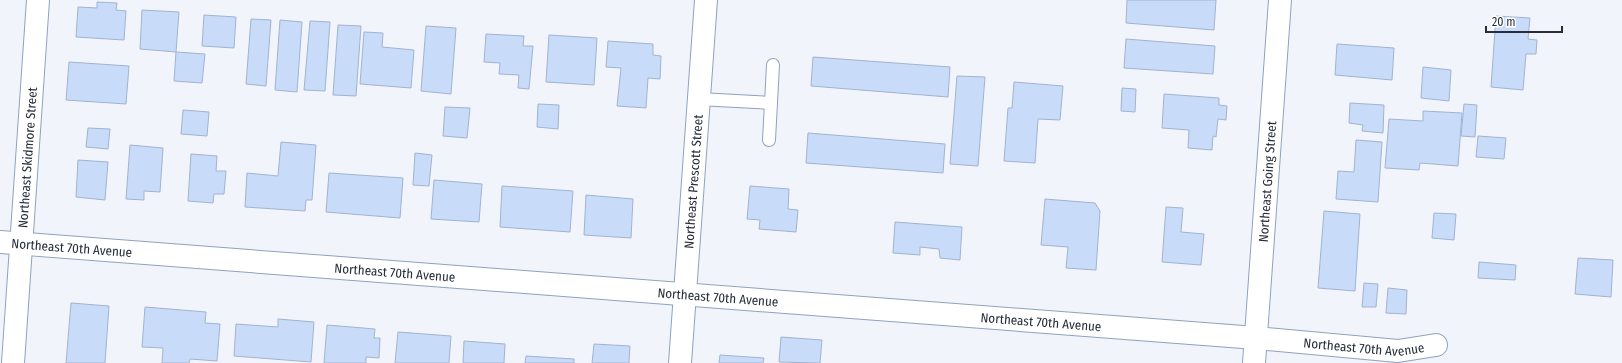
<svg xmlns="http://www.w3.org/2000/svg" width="1622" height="363" viewBox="0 0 1622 363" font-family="'Fira Sans Condensed',sans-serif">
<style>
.building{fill:#c8dbf9;stroke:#a1b3d0}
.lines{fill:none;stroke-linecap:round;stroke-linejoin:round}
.service-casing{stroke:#8fa1bd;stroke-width:14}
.minor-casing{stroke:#8fa1bd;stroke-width:24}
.tertiary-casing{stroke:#8fa1bd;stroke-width:24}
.service{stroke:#fff;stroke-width:12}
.minor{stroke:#fff;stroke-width:22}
.tertiary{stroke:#fff;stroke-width:22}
.labels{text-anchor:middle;stroke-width:4;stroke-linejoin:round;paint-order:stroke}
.street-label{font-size:13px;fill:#272e39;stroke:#fff}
</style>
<rect width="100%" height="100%" fill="#f1f5fb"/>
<g class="building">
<path d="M1127,0H1216L1214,30L1126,23Z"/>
<path d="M97,2L117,3L116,10L126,11L124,40L76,37L78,7L97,8Z"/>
<path d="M142,10L179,12L176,52L140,49Z"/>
<path d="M204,15L236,17L234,48L202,46Z"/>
<path d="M1496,16L1530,18L1528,39L1537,40L1536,54H1526L1523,90L1491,87Z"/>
<path d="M251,19L271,20L266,86L246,84Z"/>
<path d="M280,20L302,22L297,92L275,90Z"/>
<path d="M310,21L330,22L325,91L304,90Z"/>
<path d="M338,25L361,26L356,96L333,95Z"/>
<path d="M426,26L456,28L451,94L421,91Z"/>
<path d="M364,32L383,33L382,47L414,50L411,88L360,84Z"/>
<path d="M486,34L524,36L523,46H533L529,89L518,88L519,75L499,74L500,63L484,62Z"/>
<path d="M549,35L597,38L594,85L546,82Z"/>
<path d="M1126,39L1215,46L1213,74L1124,68Z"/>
<path d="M608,41L653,44V55L661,56L660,79L648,78L646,108L617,106L621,68L606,67Z"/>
<path d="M1337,44L1394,48L1392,80L1335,75Z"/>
<path d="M176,52L205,54L202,83L174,81Z"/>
<path d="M813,57L950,67L948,97L811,86Z"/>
<path d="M69,62L129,66L126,104L66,100Z"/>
<path d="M1423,67L1451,70L1449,101L1421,98Z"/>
<path d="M957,76L985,77L978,166L950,164Z"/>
<path d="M1014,82L1063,86L1060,120L1038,119L1035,163L1004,161L1008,108H1012Z"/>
<path d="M1122,88L1136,89L1135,112L1121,111Z"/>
<path d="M1164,94L1219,98V105L1227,106L1226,120L1218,119L1216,137L1213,136L1212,150L1188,148L1189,130L1162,128Z"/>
<path d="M1350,103L1384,105L1383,133L1362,131L1363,125L1349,123Z"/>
<path d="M538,104L559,105L558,129L537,127Z"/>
<path d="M1464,104L1477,105L1475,137L1461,136Z"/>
<path d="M445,107L470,108L467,138L443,136Z"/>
<path d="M183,110L209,112L207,136L181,134Z"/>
<path d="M1423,111L1462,113L1458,166L1420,163L1419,170L1385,168L1389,119L1423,121Z"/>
<path d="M88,128L110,129L108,149L86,147Z"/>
<path d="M808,133L945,144L943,173L806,163Z"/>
<path d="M1478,136L1506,138L1504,159L1476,157Z"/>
<path d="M1356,140L1382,142L1378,202L1336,199L1338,171L1354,172Z"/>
<path d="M281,142L316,145L312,200H306L305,211L245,207L247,173L278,176Z"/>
<path d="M130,145L163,148L160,192L144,191V200L126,199Z"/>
<path d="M415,153L432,155L429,186L413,185Z"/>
<path d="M191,154L217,156L216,171H226L224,194H214L213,203L188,201Z"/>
<path d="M78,160L108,162L105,200L76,197Z"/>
<path d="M329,173L403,178L400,218L326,212Z"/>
<path d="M434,180L482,184L479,222L431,219Z"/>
<path d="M502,186L573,191L570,232L500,227Z"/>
<path d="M750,186L789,189L788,209L798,210L796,232L759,229L760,220L747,219Z"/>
<path d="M586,195L633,199L631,238L584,235Z"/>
<path d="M1045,199L1095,203L1100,211L1096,270L1066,268L1068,247L1041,245Z"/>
<path d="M1166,207L1183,208L1181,232L1204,234L1201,265L1162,262Z"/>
<path d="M1324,211L1360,214L1355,291L1318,288Z"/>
<path d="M1434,213L1456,214L1454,240L1432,238Z"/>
<path d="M895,222L962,227L960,260L940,258L939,249L920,247V255L893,253Z"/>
<path d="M1578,258L1613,260L1611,297L1575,294Z"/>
<path d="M1479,262L1516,265L1515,280L1478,278Z"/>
<path d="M1364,283L1378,284L1376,307H1362Z"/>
<path d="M1388,288L1407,290L1406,314L1386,313Z"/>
<path d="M71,303L109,306L105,363H66Z"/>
<path d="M145,307L206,312L205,323L220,324L217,361L190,359L189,363H162L163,348L142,347Z"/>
<path d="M278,319L314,322L311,362L234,356L236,324L278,327Z"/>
<path d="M327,325L375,329L374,338H380L379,358L366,357V363H324Z"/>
<path d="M398,332L451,336L449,363H395Z"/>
<path d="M781,337L822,340L820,363L779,362Z"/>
<path d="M464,341L505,344L504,363H463Z"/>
<path d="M594,344L630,346L629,363H592Z"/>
<path d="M720,355L764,358L763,363H719Z"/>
<path d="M526,356L574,359V363H525Z"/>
</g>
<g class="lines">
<defs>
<g id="service">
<path d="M699,99L771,103"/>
<path d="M769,140L773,65"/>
</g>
<g id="minor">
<path id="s1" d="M0,242L1256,338L1398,351L1436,345"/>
<path id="s2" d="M13,363L38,0"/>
<path id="s3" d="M1254,363L1280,0"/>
</g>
<g id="tertiary">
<path id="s4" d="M680,363L706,0"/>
</g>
</defs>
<use href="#service" class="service-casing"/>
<use href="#minor" class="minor-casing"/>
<use href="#tertiary" class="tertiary-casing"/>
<use href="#service" class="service"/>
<use href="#minor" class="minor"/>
<use href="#tertiary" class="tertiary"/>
</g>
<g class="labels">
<g class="street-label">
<text dy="5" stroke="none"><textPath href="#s2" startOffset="206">Northeast Skidmore Street</textPath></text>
<text dy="5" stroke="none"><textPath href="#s4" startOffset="182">Northeast Prescott Street</textPath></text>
<text dy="5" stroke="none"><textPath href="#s3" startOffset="182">Northeast Going Street</textPath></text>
<text dy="5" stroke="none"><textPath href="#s1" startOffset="72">Northeast 70th Avenue</textPath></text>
<text dy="5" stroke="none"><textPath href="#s1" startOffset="396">Northeast 70th Avenue</textPath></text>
<text dy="5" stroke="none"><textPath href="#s1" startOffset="720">Northeast 70th Avenue</textPath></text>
<text dy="5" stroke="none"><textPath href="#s1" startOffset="1044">Northeast 70th Avenue</textPath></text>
<text dy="5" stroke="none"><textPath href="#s1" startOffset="1368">Northeast 70th Avenue</textPath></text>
</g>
</g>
<path d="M1486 26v6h76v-6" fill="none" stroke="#272e39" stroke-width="2"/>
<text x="1492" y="26" font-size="12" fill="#272e39" stroke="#ffffff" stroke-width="3" paint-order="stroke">20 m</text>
</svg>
